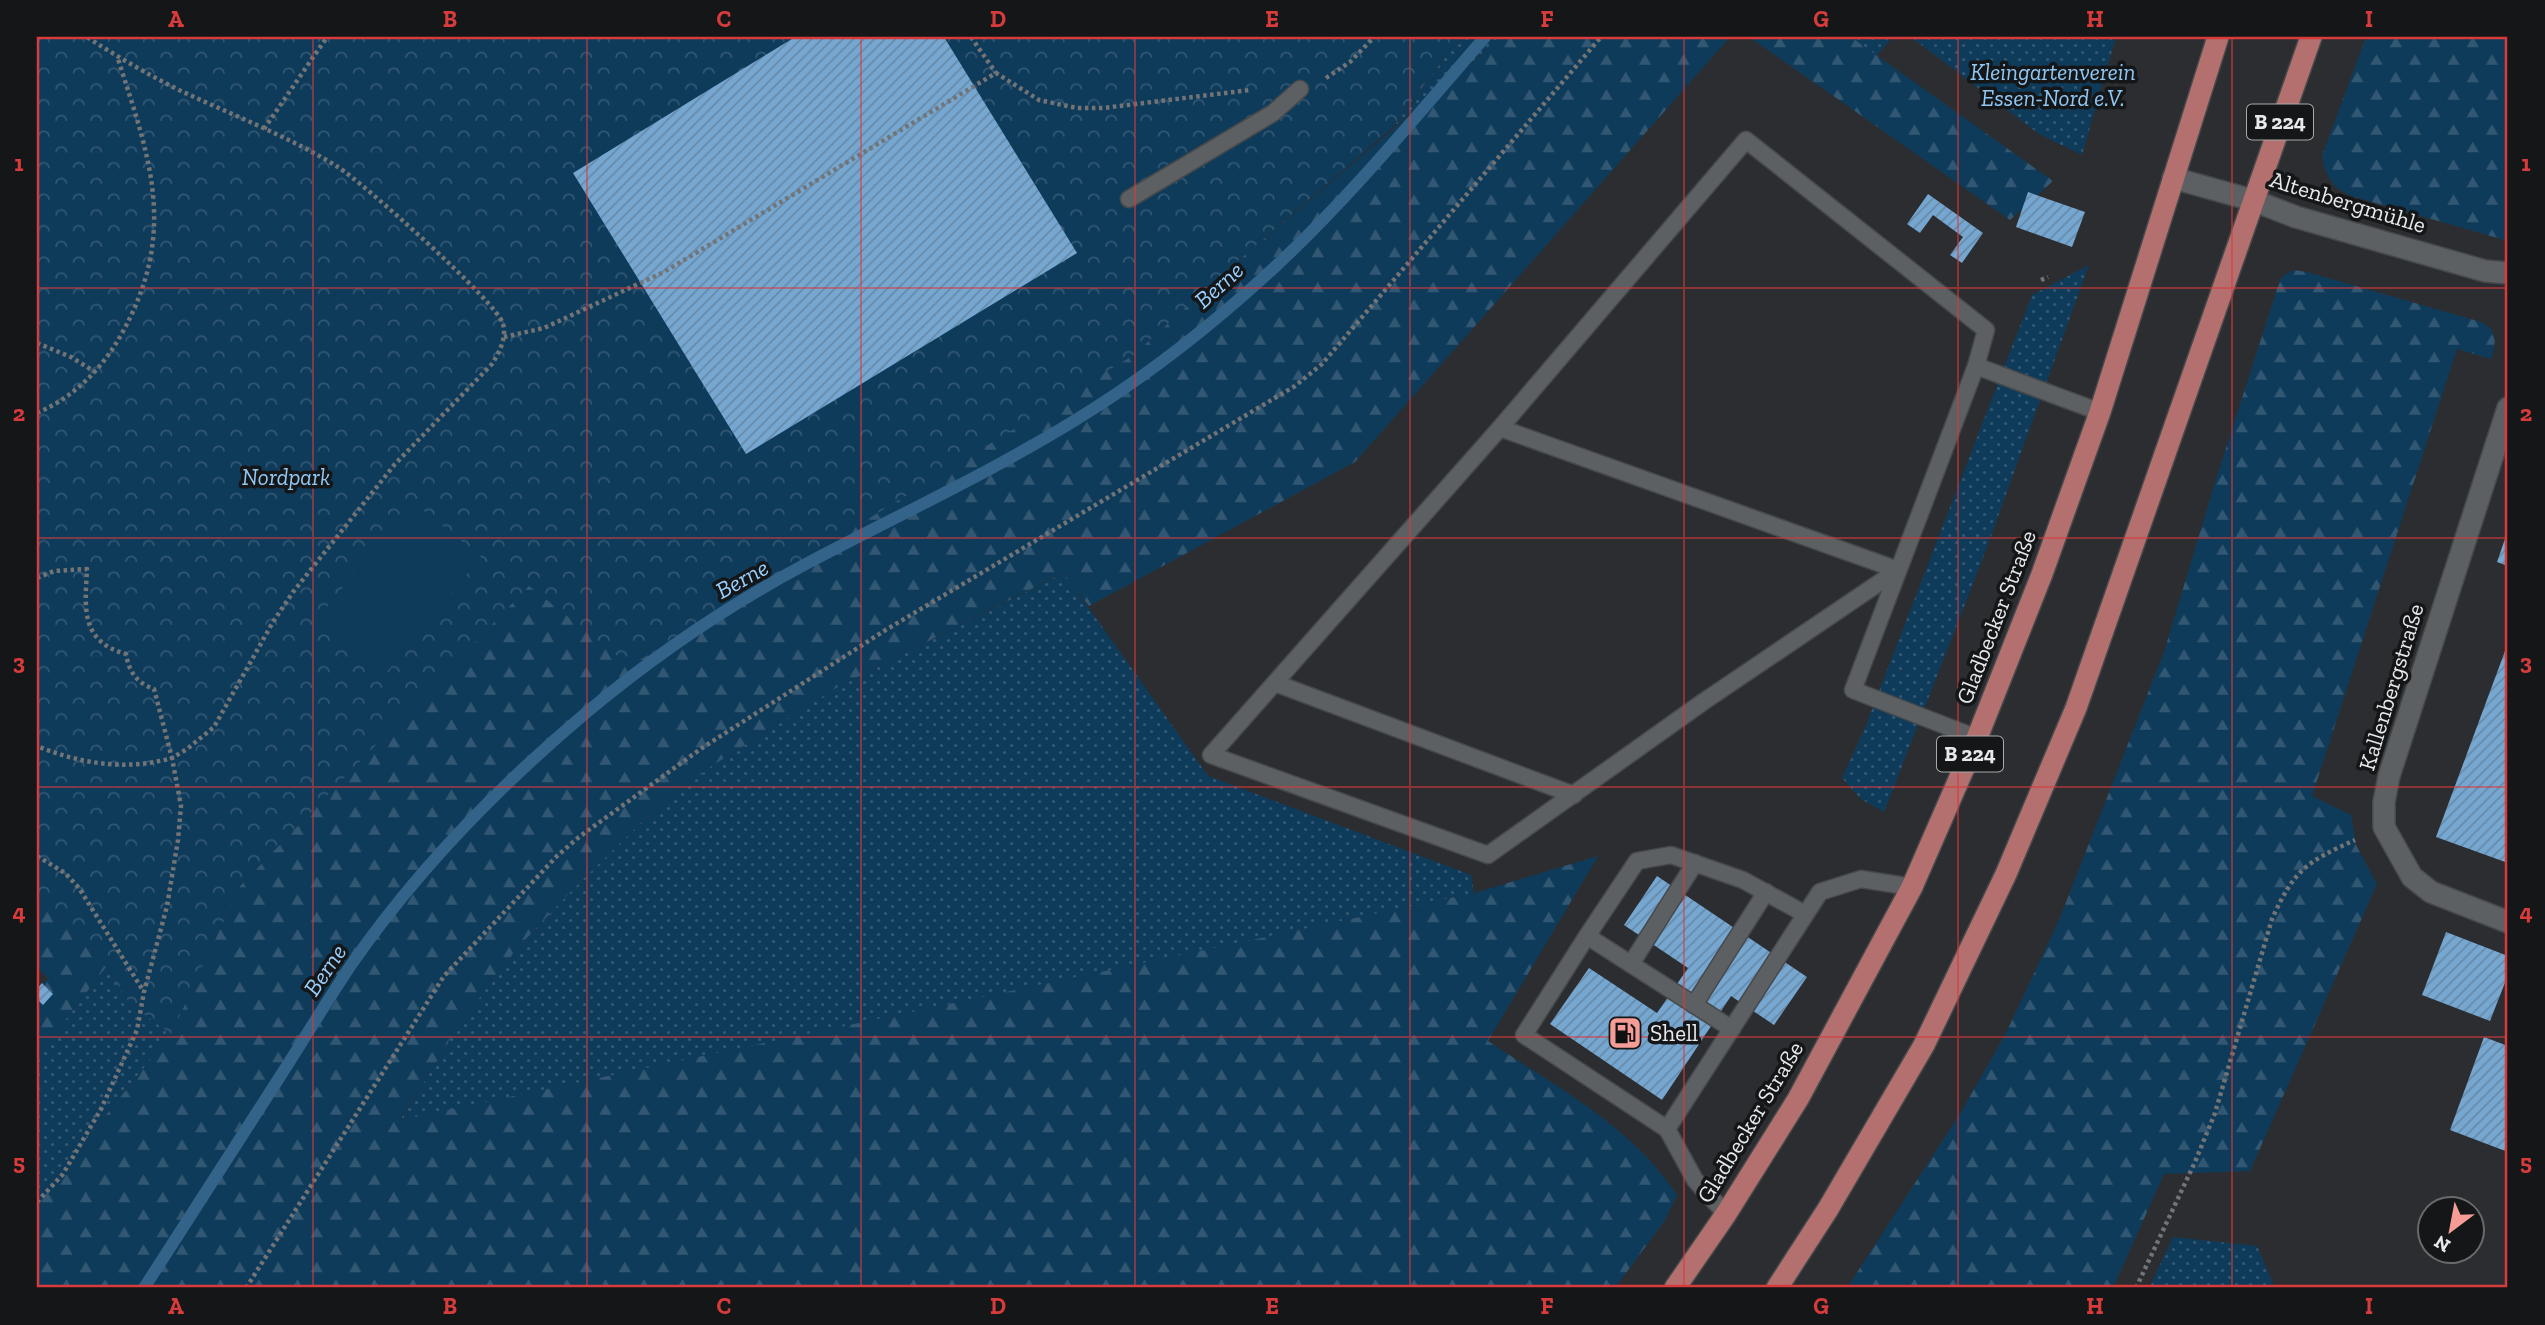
<svg xmlns="http://www.w3.org/2000/svg" width="2545" height="1325" viewBox="0 0 2545 1325" font-family="'Zilla Slab',serif">
<style>
.grass{fill:url(#grass-dots)}
.forest{fill:url(#forest-firs)}
.park{fill:url(#park-crowns)}
.pitch{fill:#0f3b5b}
.lines{fill:none;stroke-linecap:round;stroke-linejoin:round}
.stream{stroke:#336388;stroke-width:12}
.building{fill:url(#building-hatch)}
.lane-casing{stroke:#46494b;stroke-width:19}
.street-casing{stroke:#46494b;stroke-width:24}
.primary-casing{stroke:#46494b;stroke-width:24}
.path{stroke:#727476;stroke-width:4.5;stroke-dasharray:3.5 3.5;stroke-linecap:butt}
.lane{stroke:#5d6063;stroke-width:16}
.street{stroke:#5d6063;stroke-width:21}
.primary{stroke:#b3706f;stroke-width:21}
.grid{fill:none;stroke:#d83b3c;stroke-width:2;stroke-opacity:0.55}
.labels{text-anchor:middle;stroke-width:7;stroke-linejoin:round;paint-order:stroke}
.shield{fill:#141617;stroke:#a8aaab;stroke-width:2}
.shield-label{font-size:21px;font-weight:bold;fill:#e7e9eb}
.park-label{font-size:23px;font-style:italic;fill:#8fc7f5;stroke:#141617}
.street-label{font-size:23px;fill:#e7e9eb;stroke:#141617}
.poi-label{font-size:23px;fill:#e7e9eb;stroke:#141617;text-anchor:start}
.water-label{font-size:24px;font-style:italic;fill:#98d0ff;stroke:#141617}
.neatline{fill:none;stroke:#d83b3c;stroke-width:2.5}
.grid-label{font-size:23px;text-anchor:middle;font-weight:bold;fill:#d83b3c}
</style>
<defs>
<pattern id="grass-dots" width="8" height="8" patternUnits="userSpaceOnUse" patternTransform="scale(1.75)"><rect width="8" height="8" fill="#0f3b5b"/><path d="M2 2h.1M6 6h.1" fill="none" stroke="#325773" stroke-width="1.8" stroke-linecap="round"/></pattern>
<pattern id="forest-firs" width="22" height="20" patternUnits="userSpaceOnUse" patternTransform="scale(1.75)"><rect width="22" height="20" fill="#0f3b5b"/><path d="M5 1l3.5 6h-7zM16 11l3.5 6h-7z" fill="#325773"/></pattern>
<pattern id="park-crowns" width="20" height="18" patternUnits="userSpaceOnUse" patternTransform="scale(1.75)"><rect width="20" height="18" fill="#0f3b5b"/><path d="M2 6a3 3 0 1 1 6 0M12 15a3 3 0 1 1 6 0" fill="none" stroke="#325773"/></pattern>
<pattern id="building-hatch" width="6" height="6" patternUnits="userSpaceOnUse" patternTransform="scale(1.75)"><rect width="6" height="6" fill="#76a7d1"/><path d="M-1 1l2-2M0 6l6-6M5 7l2-2" fill="none" stroke="#678aa7"/></pattern>
</defs>
<rect width="100%" height="100%" fill="#2b2d30"/>
<g class="grass">
<path d="M1460,37H1502L1392,129Z"/>
<path d="M1851,37H1893L1876,56Z"/>
<path d="M1911,37H2116L2082,155L2039,134Z"/>
<path d="M2089,265L1983,558L1884,812L1861,799L1842,778L1864,730L2032,295Z"/>
<path d="M1064,573L1208,776L1471,875L1474,893L400,1121L447,1045L451,1035L518,947L578,884L642,822L710,767L836,688Z"/>
<path d="M106,967L131,1005L171,1034L37,1201V1057Z"/>
<path d="M2173,1237L2257,1246L2275,1288H2149Z"/>
</g>
<g class="forest">
<path d="M1502,37H1730L1355,462L1089,606L1063,573L836,688L710,767L642,822L578,884L518,947L451,1035L447,1045L400,1120L1474,893L1598,856L1488,1041C1555,1086 1632,1126 1677,1195L1665,1220L1615,1288H37V1201L171,1034L240,886L529,585L1132,356L1226,271Z"/>
<path d="M1749,37H1851L2053,181L2010,220Z"/>
<path d="M2366,37H2508V241L2351,196C2331,187 2326,177 2322,156Z"/>
<path d="M2294,270L2307,272L2481,322C2497,330 2497,342 2491,359L2457,349L2312,796L2351,815L2356,845L2377,884L2250,1171L2164,1174L2113,1288H1847L1961,1112L2006,1033L2059,920L2164,652L2217,476L2280,280L2284,275Z"/>
<path d="M37,894L106,967L37,1057V991L48,978L37,968Z"/>
</g>
<path class="park" d="M37,37H1460L1391,129L1226,271L1132,356L630,666L529,586L240,886L171,1034L131,1005L106,967L37,894Z"/>
<path class="pitch" d="M413,502L481,557L386,673L318,618Z"/>
<g class="lines">
<path class="stream" d="M144,1288C190,1217 235,1146 281,1075C304,1039 327,1001 351,965C417,870 499,786 587,712C654,656 727,606 804,565C900,514 1001,468 1093,409C1159,367 1219,319 1277,265C1352,195 1418,114 1485,37"/>
</g>
<g class="building">
<path d="M795,37H944L1077,253L746,454L573,173Z"/>
<path d="M2028,192L2085,212L2072,247L2016,227Z"/>
<path d="M1928,194L1983,233L1962,263L1950,255L1963,237L1933,215L1920,233L1907,224Z"/>
<path d="M2508,530V566L2497,562Z"/>
<path d="M2508,643V863L2436,837Z"/>
<path d="M1657,876L1807,977L1774,1025L1731,996L1662,1100L1550,1024L1589,968L1657,1013L1688,968L1624,925Z"/>
<path d="M2446,932L2508,956V975L2490,1021L2422,995Z"/>
<path d="M42,983L53,994L43,1005L37,999V989Z"/>
<path d="M2484,1037L2508,1046V1152L2450,1130Z"/>
</g>
<g class="lines">
<defs>
<g id="lane">
<path d="M1129,199L1273,113L1300,89"/>
<path d="M1976,366L2100,412"/>
<path d="M1500,428L1898,570"/>
<path d="M1898,570L1703,702L1488,855L1211,755L1500,428L1746,140L1986,330L1976,366L1853,690L1977,738"/>
<path d="M1275,683L1574,795"/>
<path d="M1587,936L1524,1035L1667,1129"/>
<path d="M1631,964L1695,863"/>
<path d="M1694,1005L1766,892"/>
<path d="M1732,1029L1587,936L1637,861L1671,855L1743,880L1805,914"/>
<path d="M1726,1214L1695,1180L1667,1129L1820,892L1861,879L1912,887"/>
</g>
<g id="street">
<path d="M2173,178L2252,200L2296,217L2485,271L2508,273"/>
<path d="M2508,408L2389,776L2384,802V827L2412,877L2431,892L2508,922"/>
</g>
<g id="primary">
<path d="M1675,1288L1726,1214L1798,1099L1912,887L1977,738L2042,574L2100,412L2218,37"/>
<path d="M1777,1288L1828,1209L1924,1045L2006,874L2076,708L2311,37"/>
</g>
</defs>
<use href="#lane" class="lane-casing"/>
<use href="#street" class="street-casing"/>
<use href="#primary" class="primary-casing"/>
<g class="path">
<path d="M971,37L996,73"/>
<path d="M1326,78L1350,62L1374,37"/>
<path d="M264,129L327,37"/>
<path d="M2041,280L2048,277"/>
<path d="M504,337L544,328L664,272L996,73L1039,100L1077,108H1103L1250,90"/>
<path d="M37,343L71,357L95,372"/>
<path d="M37,413C74,397 101,370 121,335C178,233 151,162 118,59"/>
<path d="M37,578L54,571L87,569C85,609 80,641 126,654C129,672 137,683 154,689L172,758C126,771 81,764 37,746"/>
<path d="M37,856L65,873L79,888L144,992"/>
<path d="M37,1202L63,1174L101,1109L137,1030L144,992L167,906L178,840L181,806L172,758L187,749L214,727L273,622L293,592L395,464L492,364C499,353 507,338 503,324C498,303 362,182 338,167C288,136 232,115 179,90C147,74 116,56 87,37"/>
<path d="M246,1288L444,976L557,856L579,837L702,748L797,687L884,631L1295,386L1322,364L1601,37"/>
<path d="M2136,1288L2195,1162L2215,1113L2272,919C2294,870 2306,862 2355,840"/>
</g>
<use href="#lane" class="lane"/>
<use href="#street" class="street"/>
<use href="#primary" class="primary"/>
</g>
<path class="grid" d="M313,37V1288M587,37V1288M861,37V1288M1135,37V1288M1410,37V1288M1684,37V1288M1958,37V1288M2232,37V1288M37,288H2508M37,538H2508M37,787H2508M37,1037H2508"/>
<defs>
<symbol id="fuel-square" viewBox="-11 -11 22 22"><rect x="-9" y="-9" width="18" height="18" rx="4" fill="#f59c96" stroke="#141617"/><path d="M-5.5-6h7V0h2V4h1.3V-2.5L3-4.5l.8-.8L6-3V5H2.5V1h-1V6h-7ZM-4.2-4.7v3.2H.2V-4.7Z" fill="#111"/></symbol>
</defs>
<g fill-rule="evenodd">
<use href="#fuel-square" x="1606" y="1014" width="38" height="38"/>
</g>
<g class="labels">
<g class="shield">
<rect x="2247" y="104.5" width="66" height="35" rx="5"/>
<rect x="1937" y="736.5" width="66" height="35" rx="5"/>
</g>
<g class="shield-label">
<text x="2280" y="129">B 224</text>
<text x="1970" y="761">B 224</text>
</g>
<g class="park-label">
<text x="2053" y="80">Kleingartenverein<tspan x="2053" dy="26">Essen-Nord e.V.</tspan></text>
<text x="286" y="485">Nordpark</text>
</g>
<g class="street-label">
<text transform="translate(2348 202) rotate(17)" y="8">Altenbergmühle</text>
<text transform="translate(1996 617) rotate(-69)" y="8">Gladbecker Straße</text>
<text transform="translate(2391 687) rotate(-73)" y="8">Kallenbergstraße</text>
<text transform="translate(1750 1122) rotate(-59)" y="8">Gladbecker Straße</text>
</g>
<g class="poi-label">
<text x="1650" y="1041">Shell</text>
</g>
<g class="water-label">
<text transform="translate(1219 285) rotate(-42)" y="8">Berne</text>
<text transform="translate(742 579) rotate(-29)" y="8">Berne</text>
<text transform="translate(325 970) rotate(-56)" y="8">Berne</text>
</g>
</g>
<rect width="2545" height="1325" fill="none" stroke="#141617" stroke-width="77"/>
<g transform="translate(2451 1230) rotate(212)"><circle r="33" fill="#141617" stroke="#686a6c" stroke-width="2"/>
<path d="M0-5L12 26L0 18L-12 26Z" fill="#f59c96"/>
<text y="-10" font-size="19" font-weight="bold" text-anchor="middle" fill="#e7e9eb">N</text>
</g>
<rect x="38" y="38" width="2468" height="1248" class="neatline"/>
<g class="grid-label">
<text x="176" y="27">A</text>
<text x="450" y="27">B</text>
<text x="724" y="27">C</text>
<text x="998" y="27">D</text>
<text x="1272" y="27">E</text>
<text x="1547" y="27">F</text>
<text x="1821" y="27">G</text>
<text x="2095" y="27">H</text>
<text x="2369" y="27">I</text>
<text x="19" y="171">1</text>
<text x="2526" y="171">1</text>
<text x="19" y="421">2</text>
<text x="2526" y="421">2</text>
<text x="19" y="670">3</text>
<text x="2526" y="670">3</text>
<text x="19" y="920">4</text>
<text x="2526" y="920">4</text>
<text x="19" y="1170">5</text>
<text x="2526" y="1170">5</text>
<text x="176" y="1314">A</text>
<text x="450" y="1314">B</text>
<text x="724" y="1314">C</text>
<text x="998" y="1314">D</text>
<text x="1272" y="1314">E</text>
<text x="1547" y="1314">F</text>
<text x="1821" y="1314">G</text>
<text x="2095" y="1314">H</text>
<text x="2369" y="1314">I</text>
</g>
</svg>
